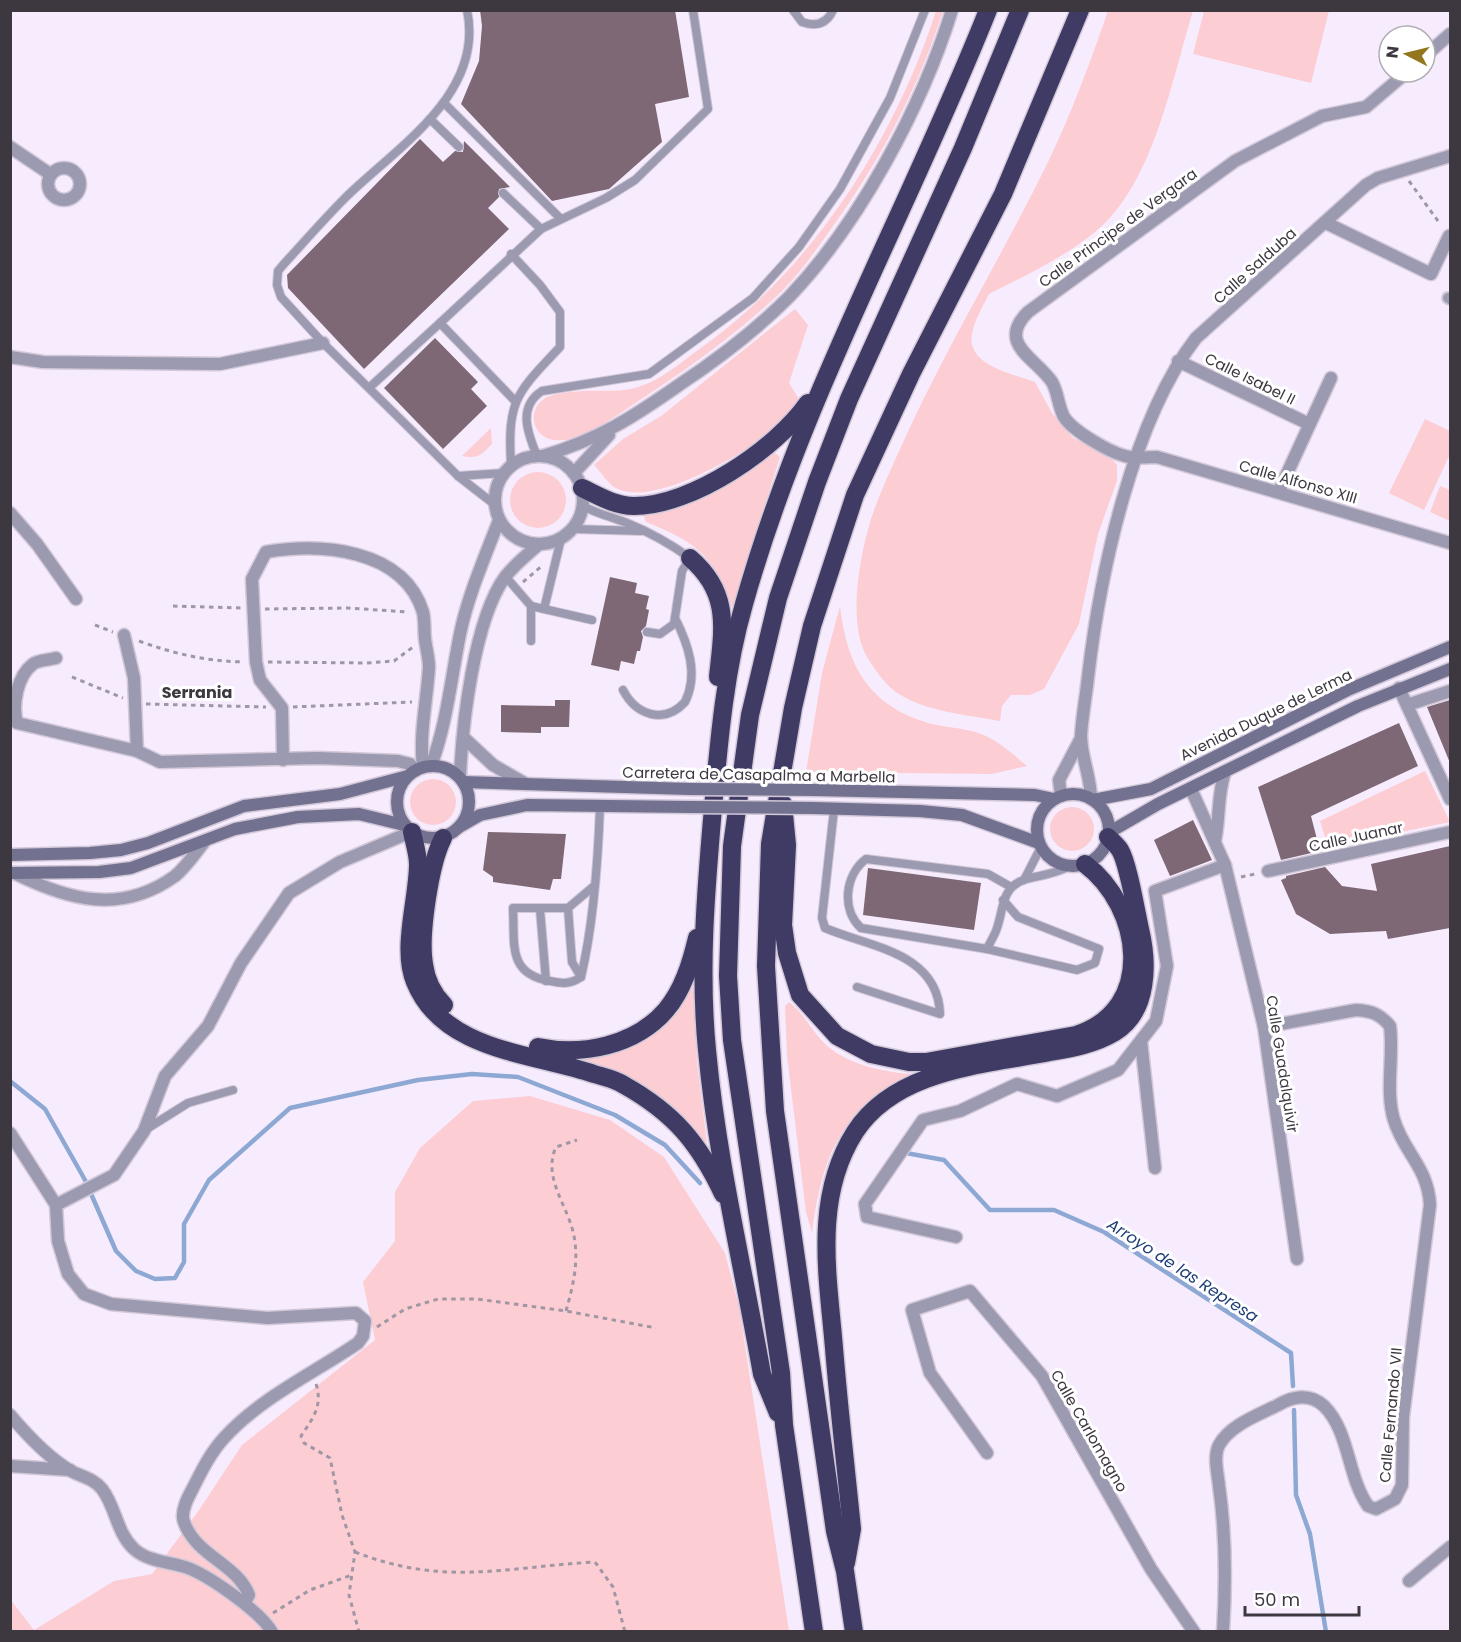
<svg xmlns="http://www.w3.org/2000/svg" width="1461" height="1642" viewBox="0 0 1461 1642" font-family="Poppins,sans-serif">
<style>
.green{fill:#fdcdd4}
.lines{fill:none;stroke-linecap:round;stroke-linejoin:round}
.stream{stroke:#8da8d3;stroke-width:4.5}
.building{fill:#7e6875}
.service-casing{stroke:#d2c8d8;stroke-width:10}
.pedestrian-casing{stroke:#d2c8d8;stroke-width:14}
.minor-casing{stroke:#d2c8d8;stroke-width:15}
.secondary-casing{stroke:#d2c8d8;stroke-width:15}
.motorway-casing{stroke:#d2c8d8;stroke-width:21}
.path{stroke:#9f97a4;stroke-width:3;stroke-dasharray:4.5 4.5;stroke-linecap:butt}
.service{stroke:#9b9ab0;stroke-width:8}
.pedestrian{stroke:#9b9ab0;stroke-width:10}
.minor{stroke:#9b9ab0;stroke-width:12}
.secondary{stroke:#737190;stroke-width:12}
.motorway{stroke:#3f3b65;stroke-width:18}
.secondary-bridge-casing{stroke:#d2c8d8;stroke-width:15;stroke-linecap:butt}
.secondary-bridge{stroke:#737190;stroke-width:12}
.labels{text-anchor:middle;stroke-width:6;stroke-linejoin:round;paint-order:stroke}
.street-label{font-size:15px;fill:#3d3740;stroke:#fff}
.neighbourhood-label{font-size:16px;font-weight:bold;fill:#3d3740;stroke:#fff}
.water-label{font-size:16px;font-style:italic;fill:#1f3f75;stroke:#fff}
</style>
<rect width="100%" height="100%" fill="#f7ecfe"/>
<g class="green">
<path d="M936,11H943C918,89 880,161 831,229C816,250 801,272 783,290C729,343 664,384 601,426C587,434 570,442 554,440C531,437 526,408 547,397C556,393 571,392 582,391C601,390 623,393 641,386C662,379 680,363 698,350C811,271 894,141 936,11Z"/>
<path d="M1108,11H1193C1172,79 1153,186 1095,232C1063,258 1025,276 989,294C983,306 974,321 972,334C966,366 1014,374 1035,382L1052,413L1073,438L1107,453L1117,465V481L1098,534L1079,624L1044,689L1030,695H1011L1002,706L1000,721C968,715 927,712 899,694C886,686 875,670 867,657C847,623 860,555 871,519C882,486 898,454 912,423C954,334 1005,250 1048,162C1072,112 1090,63 1108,11Z"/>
<path d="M1204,11H1329L1311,83L1193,54Z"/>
<path d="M795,309L808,325L789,383L799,399C793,407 787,417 779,424C752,450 654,509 616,488C608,484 601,472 594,465L623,439L661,416Z"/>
<path d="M1425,419L1450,431V454L1424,510L1389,493Z"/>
<path d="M491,428L492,444C481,455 478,459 462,456Z"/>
<path d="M775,453L780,457L732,608C715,556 696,542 646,522L644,517L647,513L708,492Z"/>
<circle cx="538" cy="500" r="28"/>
<path d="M1440,486L1450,490V521L1430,512Z"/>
<path d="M840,606C847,666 869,707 932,724C950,728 968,728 986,736C1001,743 1014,755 1027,766L992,774L806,772L822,673Z"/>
<path d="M1425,771L1450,822L1328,847L1320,821Z"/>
<circle cx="433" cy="802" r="23"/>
<circle cx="1072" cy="829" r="22"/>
<path d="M694,986L697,1063L707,1144C693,1133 682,1117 668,1105C637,1077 597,1070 559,1059L674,1011Z"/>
<path d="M789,1002C802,1011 811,1029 822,1041C844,1064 882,1072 912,1074C839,1112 823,1154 812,1233L806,1212L787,1056L785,1006Z"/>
<path d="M530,1096L610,1120L664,1157L725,1253L739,1307L789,1631L11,1632L10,1599L34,1630L114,1581L152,1574L199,1510L242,1445L375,1340L363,1282L395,1241V1192L420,1148L473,1101Z"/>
</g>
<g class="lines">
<g class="stream">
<path d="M10,1081L45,1109L85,1180L116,1251L136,1271L155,1279L175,1278L184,1262V1224L209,1180L290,1108L418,1080L472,1074L518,1077L615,1115L665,1145L700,1183"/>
<path d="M906,1153L944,1160L990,1210H1054L1104,1232L1291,1353L1293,1386"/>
<path d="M1294,1410L1296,1495L1310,1534L1326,1632"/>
</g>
</g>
<g class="building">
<path d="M480,10H675L689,97L655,104L662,142L609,189L552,201L461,104L479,61L482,26Z"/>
<path d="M420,139L443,162L455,151L463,152L464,141L510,187L499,189V197L488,208L509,229L364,369L288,288L287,275Z"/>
<path d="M435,338L478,382L471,389L487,406L443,449L384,388Z"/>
<path d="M610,577L637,583L635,593L649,596L646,609L649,610L646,626L641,631L643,637L640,651H637L634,664L621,661L619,671L591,665Z"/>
<path d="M555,700H570L569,727H541V733L501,732V705L555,706Z"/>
<path d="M1450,700V763L1427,707Z"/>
<path d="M1399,723L1418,766L1311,816L1320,851L1281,860L1258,787Z"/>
<path d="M1193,820L1212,860L1170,876L1154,840Z"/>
<path d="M488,832L566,834L561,879H553L550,890L493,882V877L483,870Z"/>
<path d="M1450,846V928L1388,939L1386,931L1330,934L1296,914L1281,880L1286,878V876L1325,867L1342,886L1377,891L1371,864Z"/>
<path d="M868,868L981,883L974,930L863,915Z"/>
</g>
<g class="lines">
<defs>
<g id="service">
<path d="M467,10C485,94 397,147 346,197C324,219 304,242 283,265L278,271L277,285L281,297L323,343L458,476L494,504"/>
<path d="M793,10L802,22C816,27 827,24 833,10"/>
<path d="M444,103L561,219"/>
<path d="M430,119L459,147"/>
<path d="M503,193L541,229"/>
<path d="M370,387L440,323"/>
<path d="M515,401L440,323L541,229L606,198L635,180L708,109L693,10"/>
<path d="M537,456C528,434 517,407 542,391L649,374L753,298L799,247L840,189L890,98L925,10"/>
<path d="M511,465C507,399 517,393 560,347V312L540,285L511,254"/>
<path d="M458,476L504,473"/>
<path d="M583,506C597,514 612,517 627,523C649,532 672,545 690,558L682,571L674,624L660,634L647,632"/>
<path d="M573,529L641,531"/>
<path d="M506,577L531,606L544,609L561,539"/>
<path d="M544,609L592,620"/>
<path d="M531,641V606"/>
<path d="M623,690C636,715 664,725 685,702C699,674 688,644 675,618"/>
<path d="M834,810L822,918L825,928C869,947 938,952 940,1014L857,987"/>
<path d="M1024,880L1041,847"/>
<path d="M594,886L568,908H513C515,944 507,974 550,981C563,984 571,984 581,977C594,922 598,862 600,806"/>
<path d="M1003,900L1018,917L1099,949L1095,963L1077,970L987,949L861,928C841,910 845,875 866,859L988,874L1011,887"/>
<path d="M568,908L572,962L581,977"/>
<path d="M540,909L546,981"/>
<path d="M987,949C990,942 995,935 997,928C1004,908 1001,887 1026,879C1042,875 1055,874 1070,866"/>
<path d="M145,1130L188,1103L233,1090"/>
</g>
<path id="pedestrian" d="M1448,298L1450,299"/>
<g id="minor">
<path d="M1425,56L1450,34"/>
<path d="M1407,72L1366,107L1322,116L1235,161L1028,312C996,344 1036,358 1052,382C1058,392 1058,406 1064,417C1073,431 1109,452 1125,456C1135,459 1147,457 1157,457L1450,543"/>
<path d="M10,147L50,174"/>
<circle cx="64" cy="184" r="16"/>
<path d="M1326,223L1431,274L1449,236"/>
<path d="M10,357L43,362L220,364L323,343"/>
<path d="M1178,361L1309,424"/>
<circle cx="539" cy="500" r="44"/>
<path d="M543,456C599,439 632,418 679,385C718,359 756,330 789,297C859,224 922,107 952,10"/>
<path d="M574,473L609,435"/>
<path d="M1279,491L1331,378"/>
<path d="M10,513L37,544L76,599"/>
<path d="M124,635L134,678L137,751"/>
<path d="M56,658C49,660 38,660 33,664C17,676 12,705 17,723L137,751L160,762L318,758L398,761L410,764L415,771"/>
<path d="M1399,688L1450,799"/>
<path d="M1407,705L1450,691"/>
<path d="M463,737L493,765L526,784"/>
<path d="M283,760L282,708L260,680L256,662L252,579L266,552C320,543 403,548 423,612C425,620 424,631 425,639C426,648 429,658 429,667C427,701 419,733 423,767"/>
<path d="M431,766C447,723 451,679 460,634C468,595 485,557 499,520"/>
<path d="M460,778C462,725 474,620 505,577C514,565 527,555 538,545"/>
<path d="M1191,789L1225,865L1264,1027L1297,1259"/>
<path d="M1061,796L1059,780L1081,738"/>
<path d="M1091,799C1091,777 1081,757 1081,736C1082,716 1086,697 1088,677C1100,574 1132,421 1196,338L1366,185L1378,178L1450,156"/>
<path d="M1215,841C1220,818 1217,795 1225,772"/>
<path d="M1268,871L1450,832"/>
<path d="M14,873C68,900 121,915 175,876C186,867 196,852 205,841"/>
<path d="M1141,1041L1155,1168"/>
<path d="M10,1133L56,1205L114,1175L144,1131L165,1076L208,1026L241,963L289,893L340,862L411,832"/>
<path d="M56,1205L58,1241L68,1274L84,1294L111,1304L267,1318L356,1313L365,1321L363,1336L358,1343C314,1373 260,1398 224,1438C211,1452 202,1470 193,1488C188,1497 180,1512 184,1522C196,1556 237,1564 249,1595L244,1603"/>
<path d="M956,1237L867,1217L865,1204L923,1120L960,1111L1017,1084L1057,1096L1118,1070L1156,1021L1167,966L1155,891L1225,865"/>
<path d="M10,1415C27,1435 48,1458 71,1471C82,1477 93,1478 102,1489C116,1507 116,1532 134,1549C147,1561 168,1562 185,1567C207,1574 261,1612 272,1632"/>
<path d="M987,1453L930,1373L912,1310L970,1291L1042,1376L1151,1569L1194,1632"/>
<path d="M10,1466L70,1470"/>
<path d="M1409,1581L1450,1547"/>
<path d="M1223,1632C1226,1583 1226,1534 1219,1486C1218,1474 1213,1457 1219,1445C1230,1425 1258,1415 1278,1405C1293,1396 1310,1393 1324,1406C1350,1432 1347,1476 1368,1506L1376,1509L1395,1499L1402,1485L1403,1417L1430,1205C1428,1167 1404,1153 1394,1120C1385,1091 1394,1056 1390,1026C1380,1014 1372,1011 1356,1010L1264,1027"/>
</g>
<g id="secondary">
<circle cx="433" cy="802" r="36"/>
<path d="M463,782L690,789"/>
<path d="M814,790L1035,795L1054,799"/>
<circle cx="1073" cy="830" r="36"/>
<path d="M1093,800L1151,789L1350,689L1450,647"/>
<path d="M813,808L920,811L962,815L1039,843"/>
<path d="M459,827L480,815L527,805L690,807"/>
<path d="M1108,833L1158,804L1358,706L1450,669"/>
<path d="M10,855L90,853L121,850L148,843L244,806L340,794L408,776"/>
<path d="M10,873L99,872L131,868L235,829L298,817L359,814L404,825"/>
</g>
<g id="motorway">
<path d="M582,488C599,496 615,506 634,506C692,506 776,449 808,403"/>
<path d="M690,558C731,593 723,629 718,677"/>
<path d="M783,804L787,845L783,925L787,953L800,995L837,1036L871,1054L909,1062H926L1076,1035C1157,1009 1142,907 1085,864"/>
<path d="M412,832C414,842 418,854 418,864C418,899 401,949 415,982C443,1051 532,1053 594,1074C604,1077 615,1079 624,1085C674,1113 699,1143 723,1194"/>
<path d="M443,838C430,863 419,935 424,964C426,980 433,994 444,1005"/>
<path d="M538,1047C582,1056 635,1046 666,1010C683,990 691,963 697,938"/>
<path d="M778,1413L762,1374C743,1267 717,1159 707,1050C699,969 706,889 713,808C719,740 725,670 744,604C802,397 909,209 988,10"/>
<path d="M846,1563L852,1529C846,1469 839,1409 834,1348C828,1276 813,1198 855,1132C896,1069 984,1065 1050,1052C1073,1048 1095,1044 1115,1032C1149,1011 1148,962 1140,929C1136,911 1128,863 1120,850C1117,845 1112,841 1108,837"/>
<path d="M814,1632L784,1425L781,1373L732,1040L728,976L732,846L750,715L778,598L817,482L849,399L963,148L1020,10"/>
<path d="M854,1632L845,1571L835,1531L775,1111L766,966L770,844L793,708L812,626L855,495L911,374L1003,194L1080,10"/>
</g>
</defs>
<use href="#service" class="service-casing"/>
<use href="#pedestrian" class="pedestrian-casing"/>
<use href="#minor" class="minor-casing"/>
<use href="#secondary" class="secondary-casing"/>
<use href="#motorway" class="motorway-casing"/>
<g class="path">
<path d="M1409,181L1438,221"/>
<path d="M523,582L543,565"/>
<path d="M173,606L241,608"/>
<path d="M265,609L348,608L408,612"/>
<path d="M95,625L113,632"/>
<path d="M139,641C175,654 205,661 244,662"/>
<path d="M268,662L367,663L394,661L413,647"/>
<path d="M72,677L123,698"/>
<path d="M146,704L266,707"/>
<path d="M293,707L412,702"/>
<path d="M1241,877L1255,874"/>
<path d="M566,1311C573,1286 579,1262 574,1236C568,1205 542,1178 556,1147L577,1140"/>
<path d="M377,1327L405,1309L438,1299H477L566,1311L656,1328"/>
<path d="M316,1384C323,1406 313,1418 301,1436L304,1443L330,1458L342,1515L355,1552L349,1595L359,1632"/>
<path d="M355,1552C445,1587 504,1567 595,1562L613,1587L625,1632"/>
<path d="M273,1613L310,1590L352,1575"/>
</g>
<use href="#service" class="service"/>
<use href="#pedestrian" class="pedestrian"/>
<use href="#minor" class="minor"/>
<use href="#secondary" class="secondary"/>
<use href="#motorway" class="motorway"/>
<defs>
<g id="secondary-bridge">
<path d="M690,789L814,790"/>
<path d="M690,807L813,808"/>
</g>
</defs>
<use href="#secondary-bridge" class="secondary-bridge-casing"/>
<use href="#secondary-bridge" class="secondary-bridge"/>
</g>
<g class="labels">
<g class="street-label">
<text transform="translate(1118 228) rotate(-36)" y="5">Calle Principe de Vergara</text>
<text transform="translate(1255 266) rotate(-42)" y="5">Calle Salduba</text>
<text transform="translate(1250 379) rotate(26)" y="5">Calle Isabel II</text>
<text transform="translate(1298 482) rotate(16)" y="5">Calle Alfonso XIII</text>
<text transform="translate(1266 715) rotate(-26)" y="5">Avenida Duque de Lerma</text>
<text transform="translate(759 775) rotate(1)" y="5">Carretera de Casapalma a Marbella</text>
<text transform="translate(1356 837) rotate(-12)" y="5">Calle Juanar</text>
<text transform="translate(1282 1064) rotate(81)" y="5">Calle Guadalquivir</text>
<text transform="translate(1391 1415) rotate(-85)" y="5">Calle Fernando VII</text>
<text transform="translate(1089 1431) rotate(60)" y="5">Calle Carlomagno</text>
</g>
<g class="neighbourhood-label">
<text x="197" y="698">Serrania</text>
</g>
<g class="water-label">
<text transform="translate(1183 1270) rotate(33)" y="6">Arroyo de las Represa</text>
</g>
</g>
<rect width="1461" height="1642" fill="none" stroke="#3d3740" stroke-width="24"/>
<g transform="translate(1407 54) rotate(277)"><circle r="28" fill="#ffffff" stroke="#b1afb3" stroke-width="1.5"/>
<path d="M0-4.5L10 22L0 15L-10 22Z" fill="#93761d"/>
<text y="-9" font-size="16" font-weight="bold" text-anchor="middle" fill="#3d3740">N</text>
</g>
<path d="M1245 1606v9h114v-9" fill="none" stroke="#3d3740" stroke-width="3"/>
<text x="1254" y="1606" font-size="18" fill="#3d3740" stroke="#ffffff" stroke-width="4.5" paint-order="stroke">50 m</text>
</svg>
